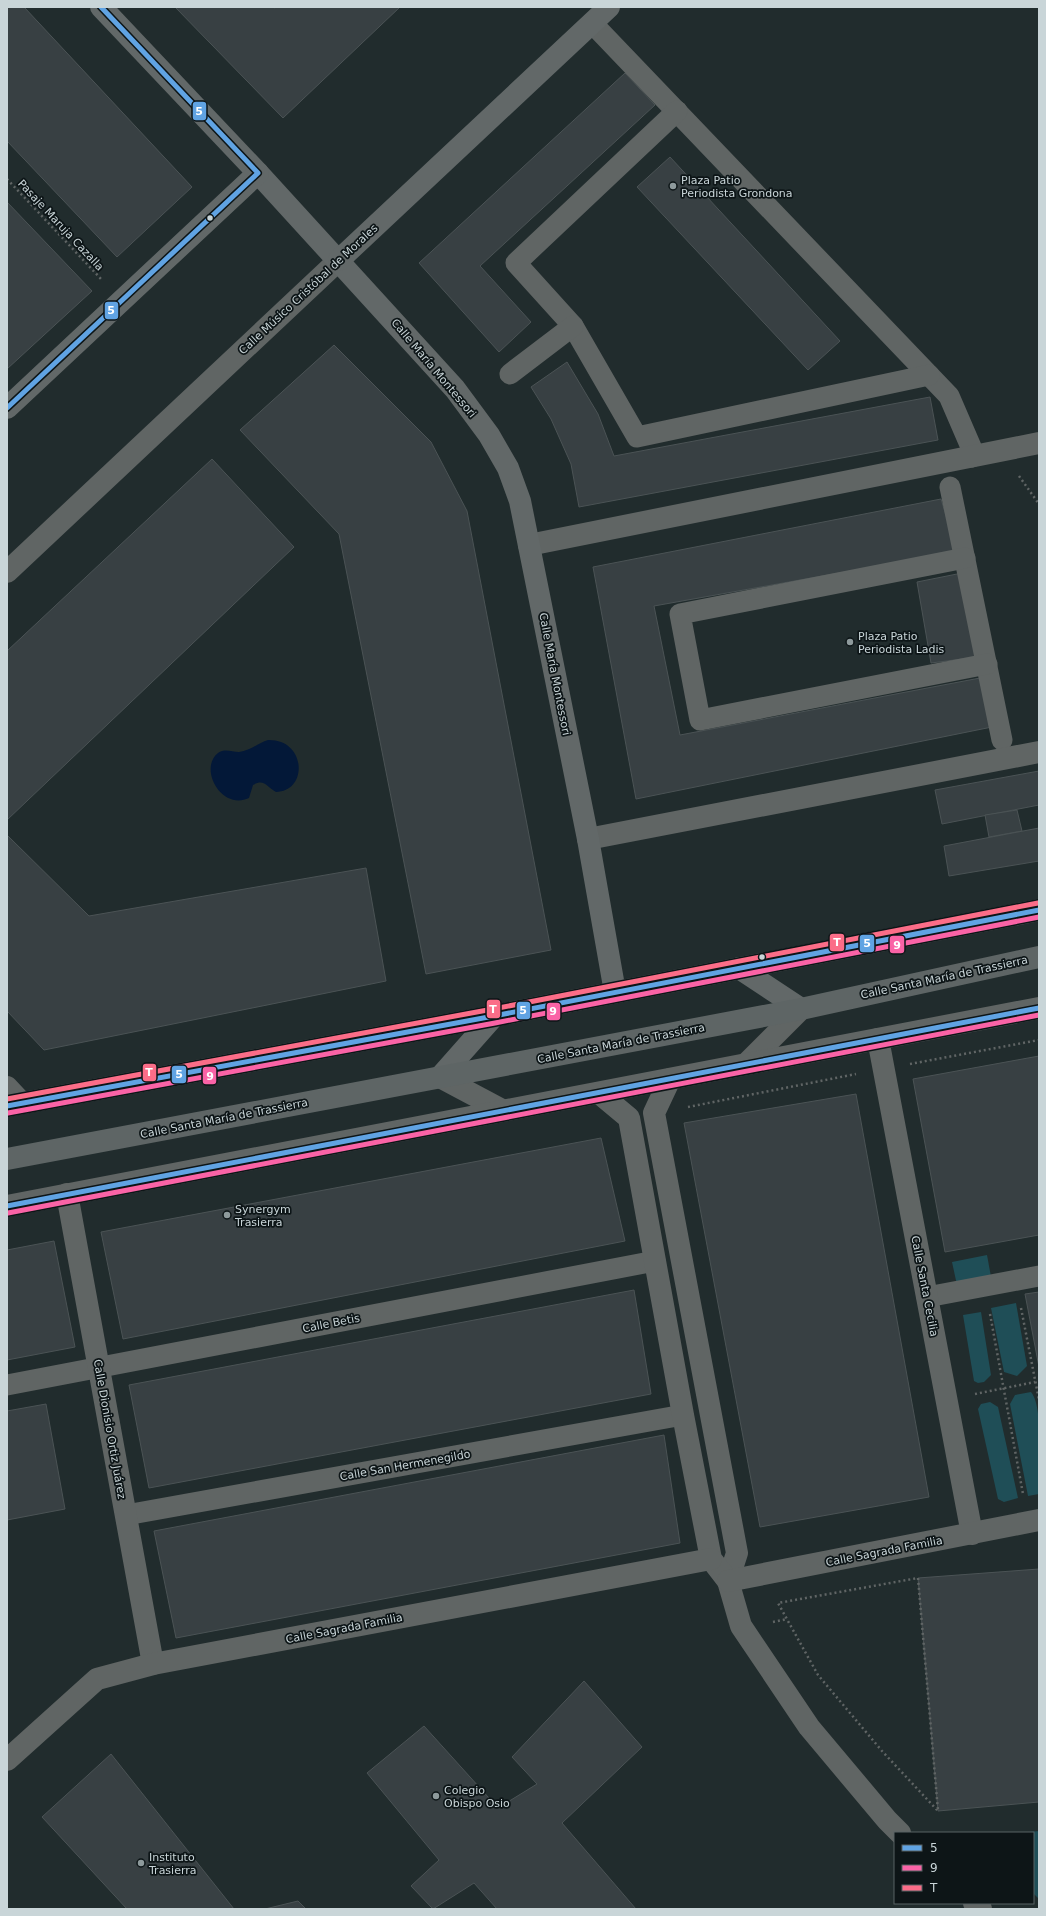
<svg xmlns="http://www.w3.org/2000/svg" width="1046" height="1916" viewBox="0 0 1046 1916" font-family="'DejaVu Sans',sans-serif">
<style>
.green{fill:#1f4e57}
.water{fill:#031838}
.building{fill:#384043;stroke:#4b5355}
.lines{fill:none;stroke-linecap:round;stroke-linejoin:round}
.path{stroke:#606565;stroke-width:2.5;stroke-dasharray:2 3;stroke-linecap:butt}
.pedestrian{stroke:#606564;stroke-width:21}
.minor{stroke:#606564;stroke-width:22}
.tertiary{stroke:#606564;stroke-width:22}
.secondary{stroke:#626868;stroke-width:22}
.primary{stroke:#5e6565;stroke-width:22}
.bus-1-casing{stroke:#0d1517;stroke-width:8}
.bus-2-casing{stroke:#0d1517;stroke-width:8}
.bus-3-casing{stroke:#0d1517;stroke-width:8}
.bus-1{stroke:#60a3e3;stroke-width:5}
.bus-2{stroke:#fa63a6;stroke-width:5}
.bus-3{stroke:#fb6d88;stroke-width:5}
.poi-dot{fill:#8e9a9c;stroke:#0d1517;stroke-width:1.5}
.bus-dot{fill:#c9d5d8;stroke:#0d1517;stroke-width:1.5}
.labels{text-anchor:middle;stroke-width:3.5;stroke-linejoin:round;paint-order:stroke}
.poi-label{font-size:11px;fill:#c9d5d8;stroke:#0d1517;text-anchor:start}
.street-label{font-size:11px;fill:#c9d5d8;stroke:#0d1517}
.line-badge{stroke:#0d1517;stroke-width:1.5}
.badge-label{font-size:11px;text-anchor:middle;font-weight:bold;fill:#fff}
</style>
<rect width="100%" height="100%" fill="#212c2d"/>
<g class="green">
<path d="M987,1255L994,1293L960,1299L952,1262Z"/>
<path d="M1016,1303L1027,1366L1017,1376L1004,1372L991,1308Z"/>
<path d="M981,1312L991,1375L984,1382L978,1383L974,1381L963,1315Z"/>
<path d="M1031,1392C1044,1407 1039,1472 1039,1494L1028,1496L1010,1404L1015,1395Z"/>
<path d="M990,1402L998,1407L1018,1498L1004,1502L998,1499L978,1409L981,1404Z"/>
<path d="M1039,1831V1899L1033,1893V1833H1019Z"/>
</g>
<path class="water" d="M268,740C307,739 308,792 276,792C267,787 264,778 253,785L249,798C222,811 198,769 218,753C225,748 232,752 239,752C250,751 258,743 268,740Z"/>
<g class="building">
<path d="M7,7H24L192,187L117,257L7,141Z"/>
<path d="M175,7H273L275,8L276,7H400L283,118Z"/>
<path d="M625,73L655,105L480,266L531,322L499,352L419,263Z"/>
<path d="M670,157L840,341L808,370L637,187Z"/>
<path d="M7,202L92,291L7,369Z"/>
<path d="M334,345L431,442L467,511L551,950L426,974L339,534L240,430Z"/>
<path d="M567,362L598,414L614,456L930,397L938,440L579,507L571,464L551,419L531,387Z"/>
<path d="M212,459L294,547L7,820V651Z"/>
<path d="M941,499L957,552L654,606L680,735L980,678L992,727L636,799L593,567Z"/>
<path d="M962,573L978,657L931,663L917,582Z"/>
<path d="M1039,771V805L942,824L935,790Z"/>
<path d="M1017,810L1022,831L989,837L985,815Z"/>
<path d="M1039,828V861L949,876L944,846Z"/>
<path d="M7,835L89,916L366,868L386,981L44,1050L7,1011Z"/>
<path d="M1039,1056V1235L945,1252L913,1079Z"/>
<path d="M856,1094L929,1497L760,1527L684,1123Z"/>
<path d="M601,1138L625,1241L123,1339L101,1232Z"/>
<path d="M54,1241L75,1347L7,1360V1250Z"/>
<path d="M634,1290L651,1394L149,1488L129,1385Z"/>
<path d="M1039,1292V1367L1025,1294Z"/>
<path d="M46,1404L65,1509L7,1520V1411Z"/>
<path d="M664,1435L680,1543L176,1638L154,1531Z"/>
<path d="M1039,1569V1802L938,1811L918,1578Z"/>
<path d="M584,1681L642,1747L562,1823L636,1909H497L474,1883L433,1909L411,1886L439,1860L367,1773L424,1726L498,1808L537,1784L512,1757Z"/>
<path d="M111,1754L234,1909H127L42,1817Z"/>
<path d="M298,1901L306,1909H265Z"/>
</g>
<g class="lines">
<g class="path">
<path d="M7,179L102,280"/>
<path d="M1019,476L1039,504"/>
<path d="M910,1064L1039,1040"/>
<path d="M688,1107L856,1074"/>
<path d="M1021,1308L1039,1400"/>
<path d="M990,1314L1023,1494"/>
<path d="M975,1394L1035,1382"/>
<path d="M918,1578L938,1811L882,1751L818,1675L778,1603Z"/>
<path d="M773,1622L787,1619"/>
</g>
<g class="pedestrian">
<path d="M592,23L949,396L971,447L972,457"/>
<path d="M677,111L516,263L573,326L637,437L929,375"/>
<path d="M510,374L573,326"/>
<path d="M950,487L1002,740"/>
<path d="M965,558L680,614L700,720L987,664"/>
<path d="M927,1297L1039,1276"/>
<path d="M7,1385L655,1261"/>
<path d="M126,1515L683,1415"/>
</g>
<g class="minor">
<path d="M529,545L1039,443"/>
<path d="M7,572L339,260"/>
<path d="M588,839L1039,752"/>
<path d="M878,1039L972,1534"/>
<path d="M670,1079L654,1113L737,1553L728,1581"/>
<path d="M7,1087L22,1103"/>
<path d="M599,1093L629,1118L683,1415L711,1559L728,1581L741,1626L809,1727L887,1820L900,1833"/>
<path d="M67,1194L153,1664"/>
<path d="M728,1581L1039,1520"/>
<path d="M7,1760L97,1679L153,1664L711,1559"/>
<path d="M974,1903L981,1909"/>
</g>
<g class="tertiary">
<path d="M746,1064L801,1009"/>
<path d="M440,1077L502,1110"/>
<path d="M7,1206L1039,1008"/>
</g>
<g class="secondary">
<path d="M101,7L258,173L455,389L489,435L508,468L520,501L588,839L615,992"/>
<path d="M339,260L609,7"/>
<path d="M7,408L258,173"/>
<path d="M739,968L801,1009"/>
<path d="M440,1077L494,1016"/>
<path d="M7,1106L494,1016L1039,910"/>
</g>
<path class="primary" d="M7,1159L801,1009L1039,957"/>
<defs>
<g id="bus-1">
<path d="M7,408L258,173L101,7"/>
<path d="M7,1106L494,1016L1039,910"/>
<path d="M7,1206L1039,1008"/>
</g>
<g id="bus-2">
<path d="M8,1113L495,1023L1039,917"/>
<path d="M8,1213L1039,1015"/>
</g>
<path id="bus-3" d="M7,1099L493,1009L1038,903"/>
</defs>
<use href="#bus-1" class="bus-1-casing"/>
<use href="#bus-2" class="bus-2-casing"/>
<use href="#bus-3" class="bus-3-casing"/>
<use href="#bus-1" class="bus-1"/>
<use href="#bus-2" class="bus-2"/>
<use href="#bus-3" class="bus-3"/>
</g>
<g class="poi-dot">
<circle cx="673" cy="186" r="4"/>
<circle cx="850" cy="642" r="4"/>
<circle cx="227" cy="1215" r="4"/>
<circle cx="436" cy="1796" r="4"/>
<circle cx="141" cy="1863" r="4"/>
</g>
<g class="bus-dot">
<circle cx="210" cy="218" r="3.5"/>
<circle cx="762" cy="957" r="3.5"/>
</g>
<g class="labels">
<g class="poi-label">
<text x="681" y="184">Plaza Patio<tspan x="681" dy="13">Periodista Grondona</tspan></text>
<text x="858" y="640">Plaza Patio<tspan x="858" dy="13">Periodista Ladis</tspan></text>
<text x="235" y="1213">Synergym<tspan x="235" dy="13">Trasierra</tspan></text>
<text x="444" y="1794">Colegio<tspan x="444" dy="13">Obispo Osio</tspan></text>
<text x="149" y="1861">Instituto<tspan x="149" dy="13">Trasierra</tspan></text>
</g>
<g class="street-label">
<text transform="translate(61 225) rotate(47)" y="4">Pasaje Maruja Cazalla</text>
<text transform="translate(308 289) rotate(-43)" y="4">Calle Músico Cristóbal de Morales</text>
<text transform="translate(434 368) rotate(50)" y="4">Calle María Montessori</text>
<text transform="translate(555 674) rotate(79)" y="4">Calle María Montessori</text>
<text transform="translate(944 977) rotate(-12)" y="4">Calle Santa María de Trassierra</text>
<text transform="translate(621 1043) rotate(-11)" y="4">Calle Santa María de Trassierra</text>
<text transform="translate(224 1118) rotate(-11)" y="4">Calle Santa María de Trassierra</text>
<text transform="translate(925 1286) rotate(79)" y="4">Calle Santa Cecilia</text>
<text transform="translate(331 1323) rotate(-11)" y="4">Calle Betis</text>
<text transform="translate(110 1429) rotate(80)" y="4">Calle Dionisio Ortiz Juárez</text>
<text transform="translate(405 1465) rotate(-10)" y="4">Calle San Hermenegildo</text>
<text transform="translate(884 1551) rotate(-11)" y="4">Calle Sagrada Familia</text>
<text transform="translate(344 1628) rotate(-11)" y="4">Calle Sagrada Familia</text>
</g>
</g>
<g class="line-badge">
<rect x="192" y="101" width="15" height="20" rx="4" fill="#60a3e3"/>
<rect x="104" y="301" width="15" height="19" rx="4" fill="#60a3e3"/>
<rect x="829" y="933" width="16" height="19" rx="4" fill="#fb6d88"/>
<rect x="859" y="934" width="16" height="19" rx="4" fill="#60a3e3"/>
<rect x="889" y="935" width="16" height="19" rx="4" fill="#fa63a6"/>
<rect x="486" y="999" width="15" height="20" rx="4" fill="#fb6d88"/>
<rect x="516" y="1001" width="15" height="19" rx="4" fill="#60a3e3"/>
<rect x="546" y="1002" width="15" height="19" rx="4" fill="#fa63a6"/>
<rect x="142" y="1063" width="15" height="19" rx="4" fill="#fb6d88"/>
<rect x="171" y="1065" width="16" height="19" rx="4" fill="#60a3e3"/>
<rect x="202" y="1066" width="15" height="19" rx="4" fill="#fa63a6"/>
</g>
<g class="badge-label">
<text x="199" y="115">5</text>
<text x="111" y="314">5</text>
<text x="837" y="946">T</text>
<text x="867" y="947">5</text>
<text x="897" y="949">9</text>
<text x="493" y="1013">T</text>
<text x="523" y="1014">5</text>
<text x="553" y="1015">9</text>
<text x="149" y="1076">T</text>
<text x="179" y="1078">5</text>
<text x="210" y="1080">9</text>
</g>
<rect width="1046" height="1916" fill="none" stroke="#c9d5d8" stroke-width="16"/>
<rect x="894" y="1832" width="140" height="72" fill="#0d1517" stroke="#586264"/>
<rect x="902" y="1845" width="20" height="6" fill="#60a3e3" stroke="#586264"/>
<text x="930" y="1852" font-size="12" fill="#c9d5d8">5</text>
<rect x="902" y="1865" width="20" height="6" fill="#fa63a6" stroke="#586264"/>
<text x="930" y="1872" font-size="12" fill="#c9d5d8">9</text>
<rect x="902" y="1885" width="20" height="6" fill="#fb6d88" stroke="#586264"/>
<text x="930" y="1892" font-size="12" fill="#c9d5d8">T</text>
</svg>
